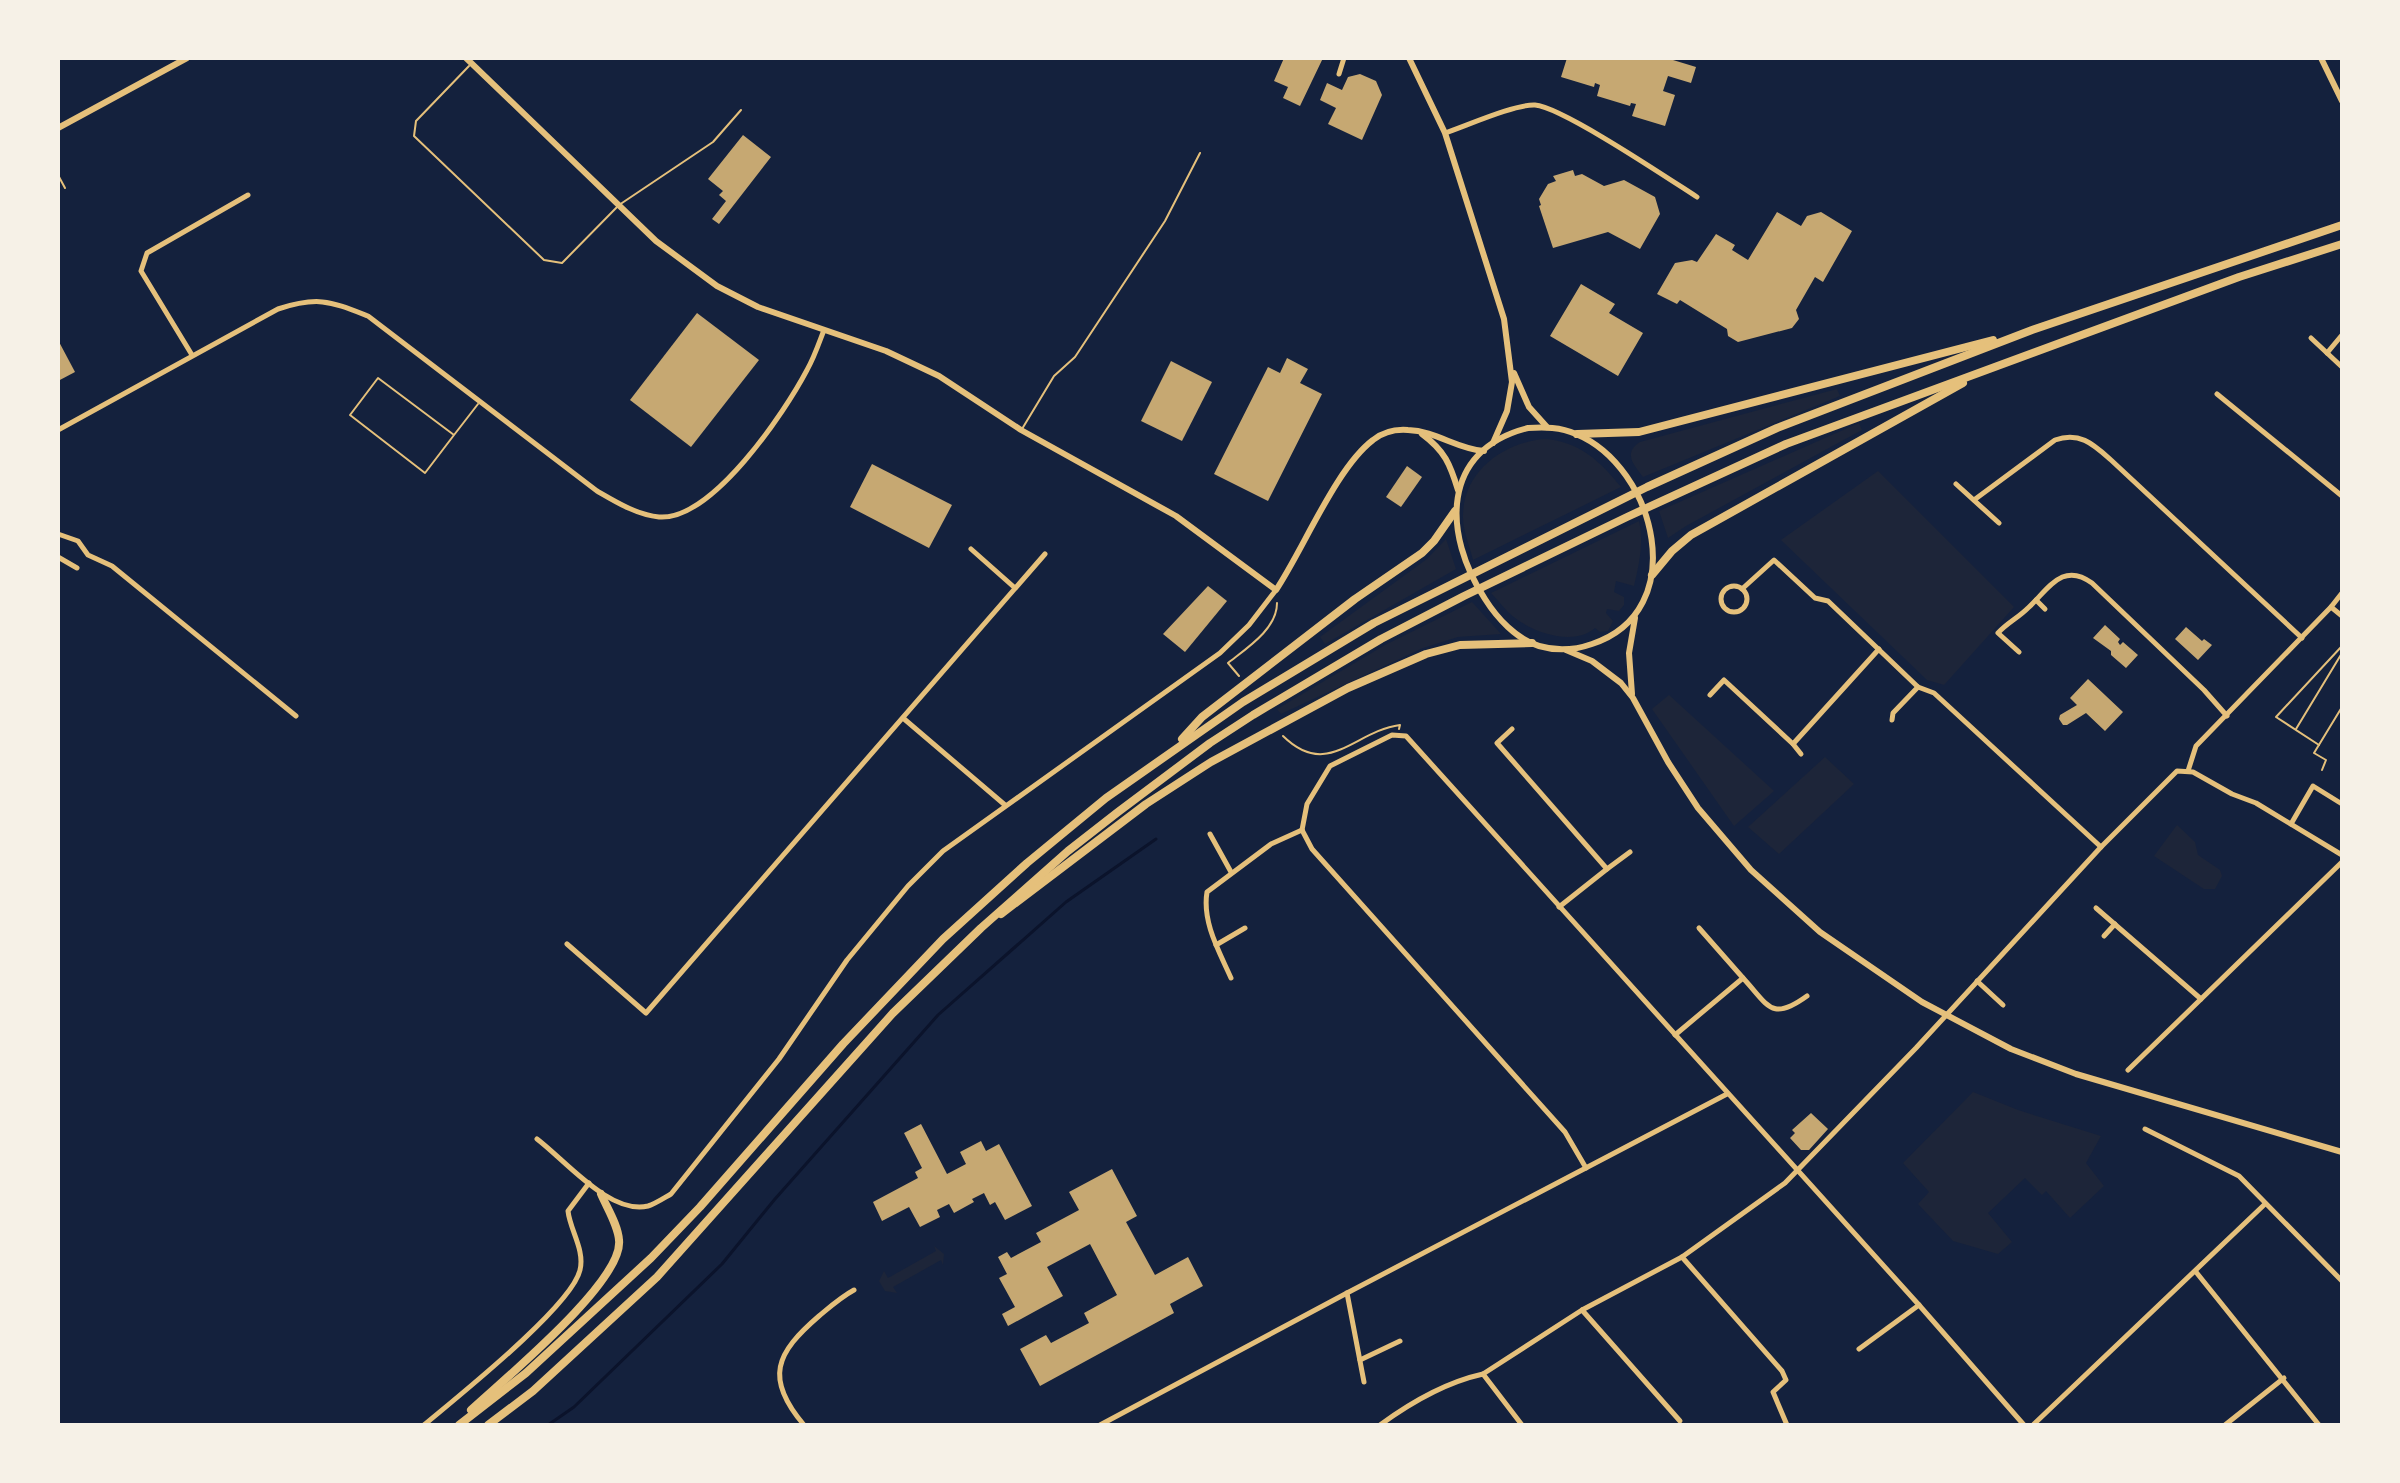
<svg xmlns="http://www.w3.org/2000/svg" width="2400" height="1483" viewBox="0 0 2400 1483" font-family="Lato,sans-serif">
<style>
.green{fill:#1d2539}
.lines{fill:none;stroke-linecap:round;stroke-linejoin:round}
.stream{stroke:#0b132b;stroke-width:3}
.building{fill:#c6a872}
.path{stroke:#e5c07b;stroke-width:2}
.service{stroke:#e5c07b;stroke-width:2}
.minor{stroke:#e5c07b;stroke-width:5}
.tertiary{stroke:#e5c07b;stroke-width:6}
.trunk{stroke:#e5c07b;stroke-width:8}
</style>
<rect width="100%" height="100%" fill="#14213d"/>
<g class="green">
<path d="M1837,389L1840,396L1643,477C1633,464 1623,453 1640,442Z"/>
<path d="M1859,423L1862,430L1686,526L1668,538L1659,511Z"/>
<path d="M1544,439C1579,441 1600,461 1621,487L1473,560C1470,547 1463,531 1463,518C1462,472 1503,443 1544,439Z"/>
<path d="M1878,471L2014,607L1944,685L1927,680L1781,540Z"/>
<path d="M1639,521C1644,543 1639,565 1634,586L1616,581L1614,592L1624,597V605L1619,611L1607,609L1606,613L1613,621L1608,631L1600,632L1595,628C1572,648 1527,631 1508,612C1502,606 1497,599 1491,593Z"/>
<path d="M1446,539L1456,569L1325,644L1320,637L1427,559Z"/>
<path d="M1472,602L1501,634L1458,637L1423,648L1281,714L1277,709L1385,645Z"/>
<path d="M1669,695L1774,791L1734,826L1652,709Z"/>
<path d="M1825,757L1854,784L1779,854L1748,827Z"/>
<path d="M2177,825L2195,842L2198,855L2220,870L2222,876L2215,889H2204L2154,856Z"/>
<path d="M1973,1092L2018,1110L2101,1136L2086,1163L2104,1186L2070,1218L2046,1191L2042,1195L2025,1178L1988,1213L2012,1242L1998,1254L1953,1241L1918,1204L1929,1192L1903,1163Z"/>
<path d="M934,1246L944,1254L943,1265L941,1260L893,1287L897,1293L885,1291L879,1281L884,1271L888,1278L936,1251Z"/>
</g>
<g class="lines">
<path class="stream" d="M548,1425L574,1407L722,1264L775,1199L938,1015L1066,902L1156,839"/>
</g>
<g class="building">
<path d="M1284,58H1323L1300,106L1283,98L1288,87L1274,81Z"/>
<path d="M1567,58H1674L1673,60L1696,67L1691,83L1668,76L1663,91L1675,95L1665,126L1632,116L1636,104L1631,103L1630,106L1597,96L1600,85L1595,83L1594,87L1561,77Z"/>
<path d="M1360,74L1376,81L1382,95L1362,140L1328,124L1336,108L1320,100L1327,83L1342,90L1348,77Z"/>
<path d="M743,135L771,157L719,224L712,219L726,201L719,195L723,191L708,179Z"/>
<path d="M1573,170L1575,176L1582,174L1604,186L1624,180L1655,197L1660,214L1640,249L1608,232L1553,248L1539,206L1541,205L1539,199L1548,184L1556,181L1553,176Z"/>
<path d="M1777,212L1801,226L1807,216L1821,212L1852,231L1823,282L1815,277L1796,310L1799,319L1792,328L1738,342L1728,336L1727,329L1680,300L1677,304L1657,294L1675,263L1692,260L1697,262L1716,234L1735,245L1732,250L1748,260Z"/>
<path d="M1581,284L1615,304L1609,313L1643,333L1618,376L1550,336Z"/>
<path d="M697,313L759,360L691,447L630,400Z"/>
<path d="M58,340L75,372L58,381Z"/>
<path d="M1287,358L1308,369L1300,383L1322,394L1268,501L1214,474L1268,367L1280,373Z"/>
<path d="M1171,361L1212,382L1182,441L1141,421Z"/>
<path d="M872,464L952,505L929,548L850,507Z"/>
<path d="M1407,466L1422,477L1401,507L1386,497Z"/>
<path d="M1208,586L1227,601L1185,652L1163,634Z"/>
<path d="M2105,625L2120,639L2118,642L2120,645L2123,642L2138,655L2126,668L2111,655V651L2093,638Z"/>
<path d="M2186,627L2202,641L2204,639L2212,645L2198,660L2175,639Z"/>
<path d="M2088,679L2123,712L2105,731L2086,713L2067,725H2063L2059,719L2060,715L2077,705L2070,698Z"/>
<path d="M1811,1113L1828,1129L1809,1150H1801L1790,1138L1795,1133L1792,1130Z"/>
<path d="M921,1124L947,1174L966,1164L960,1152L981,1141L986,1151L999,1144L1032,1206L1005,1220L995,1202L990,1205L984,1193L972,1199L974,1202L954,1213L949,1204L937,1210L940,1217L920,1227L909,1207L882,1221L873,1202L918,1178L915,1172L922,1168L904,1133Z"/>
<path d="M1112,1169L1137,1216L1126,1222L1155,1275L1188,1257L1203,1286L1170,1304L1174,1313L1040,1386L1020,1349L1046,1335L1051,1343L1089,1323L1084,1313L1117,1295L1090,1244L1047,1267L1063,1296L1008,1326L1002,1314L1015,1307L999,1278L1007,1274L998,1257L1007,1252L1011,1258L1041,1242L1036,1233L1079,1210L1069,1192Z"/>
</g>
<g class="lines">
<g class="path">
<path d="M1239,676L1228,663C1247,648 1277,629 1277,603"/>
<path d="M2296,729L2342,653"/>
<path d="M1283,736C1328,780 1354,731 1400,725L1399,729"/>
<path d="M2319,745L2276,717L2342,646"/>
<path d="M2322,770L2326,760L2314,753L2342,707"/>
</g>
<g class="service">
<path d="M469,66L416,121L414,136L544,260L562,263L619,205L713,142L741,110"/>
<path d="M58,175L65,188"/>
<path d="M1022,429L1054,376L1075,357L1165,221L1200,153"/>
<path d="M454,435L425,473L350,415L378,378L454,435L478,404"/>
</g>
<g class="minor">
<path d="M1339,74L1344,58"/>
<path d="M1445,133C1466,126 1515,104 1535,105C1562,107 1669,179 1697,197"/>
<path d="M2311,338L2342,367"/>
<path d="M2327,353L2342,335"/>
<path d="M192,355L141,271L147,253L248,195"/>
<path d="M2217,394L2342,496"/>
<path d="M58,430L278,309C318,296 329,301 368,316L597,491C616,502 637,515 659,517C712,521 785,412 807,370C814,358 819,343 824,330"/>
<path d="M1956,484L1999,523"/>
<path d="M1974,500L2055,440C2080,431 2094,445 2111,460L2302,638"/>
<path d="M58,534L78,541L88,555L112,566L296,716"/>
<path d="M971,549L1015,588"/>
<path d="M58,557L77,568"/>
<circle cx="1734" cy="599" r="13"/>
<path d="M1742,589L1774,560L1815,598L1828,601L1918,687L1934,693L2101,847"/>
<path d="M2036,600L2045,609"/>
<path d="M2331,607L2342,616"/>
<path d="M2019,652L1998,633C2007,623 2018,618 2028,608C2048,590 2062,561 2092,583L2204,690L2227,716"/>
<path d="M1710,695L1724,680L1793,744L1879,649"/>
<path d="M903,718L1005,805"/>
<path d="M1892,720L1893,713L1918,687"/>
<path d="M1512,729L1497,743L1607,869L1559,907"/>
<path d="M1793,744L1801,754"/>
<path d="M2188,771L2196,746L2331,607L2342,593"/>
<path d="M2291,824L2313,786L2342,804"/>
<path d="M1302,830L1307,804L1330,766L1392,735L1406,736L1919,1305L2024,1425"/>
<path d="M1302,830L1312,849L1565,1132L1586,1168"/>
<path d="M1210,834L1231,872"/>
<path d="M1607,869L1630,852"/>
<path d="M2096,908L2201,999"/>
<path d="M1699,928L1743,978"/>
<path d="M2104,936L2115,924"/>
<path d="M567,944L646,1013L1045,554"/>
<path d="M1216,945L1245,928"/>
<path d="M1231,978C1219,951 1202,922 1207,892L1271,844L1302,830"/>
<path d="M1977,981L2003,1005"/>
<path d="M1675,1035L1743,978C1769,1006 1771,1022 1807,996"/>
<path d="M2128,1070L2342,862"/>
<path d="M2145,1129L2239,1176L2342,1281"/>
<path d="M537,1139C566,1161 610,1215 648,1206C655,1204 664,1198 671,1194L779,1059L847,960L908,886L943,851L1220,653L1249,625L1276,590"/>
<path d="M1682,1257L1782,1371L1786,1380L1773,1392L1787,1425"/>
<path d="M2196,1272L2319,1425"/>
<path d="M1347,1293L1364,1382"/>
<path d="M1582,1310L1680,1421"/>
<path d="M1859,1349L1919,1305"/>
<path d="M1360,1360L1400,1341"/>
<path d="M1483,1374L1522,1425"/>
<path d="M424,1425C456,1398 572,1306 580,1270C585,1250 570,1230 568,1211L589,1183"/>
<path d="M804,1425C764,1378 776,1353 819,1316C831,1306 841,1297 854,1290"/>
<path d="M1100,1425L1347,1293L1727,1094"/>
<path d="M1380,1425C1410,1403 1447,1382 1483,1374L1582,1310L1682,1257L1785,1183L1916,1048L2101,847L2177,771L2193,772L2232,794L2256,803L2342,855"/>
<path d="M2033,1425L2265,1204"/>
<path d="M2225,1425L2284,1378"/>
</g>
<g class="tertiary">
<path d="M466,58L656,241L717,286L758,307L886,351L939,376L1021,430L1176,516L1276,590C1304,548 1336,468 1373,440C1383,432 1395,429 1408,430C1436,431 1457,449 1484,451"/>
<path d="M1409,58L1445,133L1504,319L1512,382L1507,411L1493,443"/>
<path d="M2321,58L2342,101"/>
<path d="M58,128L187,58"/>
<path d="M1514,373L1529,407L1547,427"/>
<path d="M1528,428C1545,427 1560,427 1576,434C1656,467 1692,611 1592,644C1575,650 1556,651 1539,646C1516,639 1497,618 1485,599C1443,535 1440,450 1528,428Z"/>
<path d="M1422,434C1445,451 1450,464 1458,490"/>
<path d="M1566,650L1592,661L1621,683L1633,698L1668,762L1698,808L1751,870L1820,932L1922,1002L2011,1049L2076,1074L2342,1152"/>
<path d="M1632,694L1629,653L1635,618"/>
</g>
<g class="trunk">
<path d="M1577,434L1639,432L1993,340"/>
<path d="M1652,575L1672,551L1691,535L1963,383"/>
<path d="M1182,739L1202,717L1355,599L1422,553L1434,541L1455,511"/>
<path d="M1001,914L1146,804L1211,762L1348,688L1426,654L1460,645L1532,643"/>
<path d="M471,1410C503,1380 624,1281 619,1240C618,1225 607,1208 601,1194"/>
<path d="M459,1425L526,1373L651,1258L700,1207L843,1044L943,939L1027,863L1106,798L1243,702L1374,623L1647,487L1777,428L2032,330L2342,225"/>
<path d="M488,1425L533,1391L657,1277L893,1013L981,928L1068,851L1118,812L1210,743L1253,715L1381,639L1464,596L1627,517L1786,444L2239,277L2342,244"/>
</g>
</g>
<rect width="2400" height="1483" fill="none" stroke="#f6f1e7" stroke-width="120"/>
</svg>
